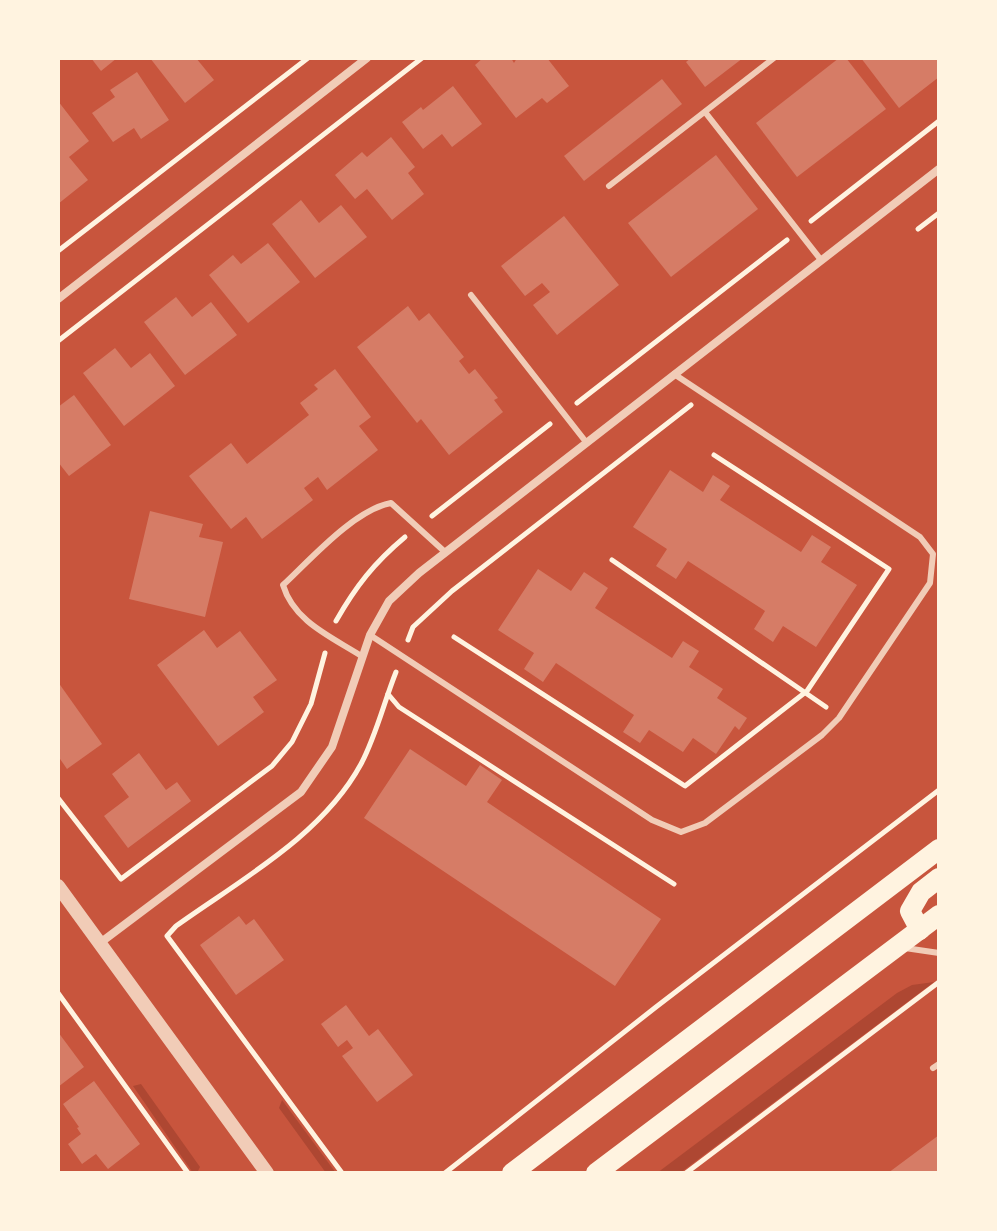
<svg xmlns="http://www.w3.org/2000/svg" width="997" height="1231" viewBox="0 0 997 1231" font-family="Jost,sans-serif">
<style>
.green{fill:#ae4732}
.building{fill:#d67c66}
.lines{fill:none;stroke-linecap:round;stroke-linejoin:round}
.path{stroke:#fff3e0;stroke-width:5}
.service{stroke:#f1ccb7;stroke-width:6}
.minor{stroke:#f1ccb7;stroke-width:8}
.tertiary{stroke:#f1ccb7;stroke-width:14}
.primary{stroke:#fff3e0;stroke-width:20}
</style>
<rect width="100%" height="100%" fill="#c8553d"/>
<g class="green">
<path d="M934,982L680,1173H657L897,993L912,985Z"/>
<path d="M141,1084L200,1167L197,1173H193L133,1086Z"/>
<path d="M282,1100L336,1173H326L279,1108Z"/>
</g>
<g class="building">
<path d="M91,58H117L101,71Z"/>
<path d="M150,58H196L214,80L185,103Z"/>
<path d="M483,58H511L514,63L517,58H547L569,86L547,103L542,98L516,118L475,65Z"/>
<path d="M691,58H743L705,87L686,62Z"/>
<path d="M839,58H846L886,109L797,177L756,123Z"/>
<path d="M861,58H939V77L899,108Z"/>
<path d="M137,72L169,120L141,139L134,128L113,142L92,113L115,97L110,90Z"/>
<path d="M662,79L682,104L584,181L564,156Z"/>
<path d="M453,86L482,124L452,147L442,134L423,149L402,122L421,107L423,110Z"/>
<path d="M58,101L89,141L69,157L88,180L58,204Z"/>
<path d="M391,137L415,167L408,173L424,194L392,220L367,189L355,199L335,175L362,152L367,157Z"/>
<path d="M716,155L758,209L671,277L628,223Z"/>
<path d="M301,200L319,223L341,205L367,237L315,278L272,224Z"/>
<path d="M564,216L619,285L557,335L533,305L550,292L542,283L525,296L501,266Z"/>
<path d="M268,243L300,282L248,323L209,275L233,255L241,264Z"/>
<path d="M176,297L192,317L211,302L237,335L185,375L144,322Z"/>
<path d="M408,306L419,321L429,313L464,357L459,361L469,374L475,369L498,398L494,400L503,412L449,455L421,419L417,423L357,347Z"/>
<path d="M115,348L131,368L150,353L175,386L124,426L83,373Z"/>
<path d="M335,369L371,417L359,426L378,450L327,490L318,477L304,488L313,500L262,539L246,517L231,529L189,476L231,443L247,464L309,415L300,403L318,389L314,385Z"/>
<path d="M74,395L111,445L69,476L58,462V407Z"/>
<path d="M670,470L703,492L713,475L730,486L720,500L801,552L812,535L831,547L821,562L857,585L816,647L783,626L773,642L754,629L765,611L688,561L676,579L656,566L667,549L633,527Z"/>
<path d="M150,511L203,524L199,537L223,542L205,617L129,599Z"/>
<path d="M538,569L571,591L584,572L608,588L595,608L672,658L683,641L699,651L689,667L723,689L717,698L747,718L739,730L735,726L716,754L693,738L683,752L649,730L640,743L623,732L634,715L556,663L543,682L524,669L534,653L498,630Z"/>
<path d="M204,630L217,648L240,631L277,680L253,697L264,712L218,746L157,665Z"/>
<path d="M58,682L102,744L67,769L58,756Z"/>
<path d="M410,749L466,786L480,765L502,780L487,802L661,919L615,986L364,818Z"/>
<path d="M139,753L166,790L177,782L191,801L128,848L104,816L129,797L112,774Z"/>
<path d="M239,916L246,925L254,919L284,960L236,995L200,945Z"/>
<path d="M346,1005L369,1036L378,1029L413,1075L377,1102L342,1056L353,1048L347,1040L338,1047L321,1024Z"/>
<path d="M58,1032L84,1067L58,1087Z"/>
<path d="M94,1081L140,1144L108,1169L96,1154L82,1164L68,1144L81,1134L77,1128L79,1127L63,1104Z"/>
<path d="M939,1135V1173H888Z"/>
</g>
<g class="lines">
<g class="path">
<path d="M811,221L939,121"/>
<path d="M918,229L939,213"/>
<path d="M58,251L308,58"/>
<path d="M58,341L422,58"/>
<path d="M577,403L787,240"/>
<path d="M432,516L550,424"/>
<path d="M612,560L826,707"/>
<path d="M336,621C356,586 374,563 405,537"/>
<path d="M454,637L685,786L807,691L889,569L714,455"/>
<path d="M408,640L413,627L452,591L691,405"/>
<path d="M388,694L399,707L674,884"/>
<path d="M58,798L121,879L272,766L292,742L311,704L325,653"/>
<path d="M58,993L188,1173"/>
<path d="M342,1173L167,936L176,926C240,880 322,836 361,764C376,736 384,702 396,672"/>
<path d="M445,1173L656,1007L939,790"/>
<path d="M686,1173L939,982"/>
</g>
<g class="service">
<path d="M705,112L821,260"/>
<path d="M609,186L774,58"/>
<path d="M471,295L586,442"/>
<path d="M370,635L652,820L681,832L705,823L822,735L839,718L930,583L933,554L920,537L674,374"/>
<path d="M363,657C332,637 294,622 283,585C311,559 354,510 391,503L445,552"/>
<path d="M905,948L939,953"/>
<path d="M933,1068L939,1064"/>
</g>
<g class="minor">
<path d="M58,299L367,58"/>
<path d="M100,943L301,792L332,747L370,635L389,601L419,573L939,169"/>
</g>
<path class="tertiary" d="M58,886L267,1173"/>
<g class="primary">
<path d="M920,930L910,911L921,892L939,878"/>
<path d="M512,1173L939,849"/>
<path d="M596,1173L939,915"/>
</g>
</g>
<rect width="997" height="1231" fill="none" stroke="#fff3e0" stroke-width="120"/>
</svg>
